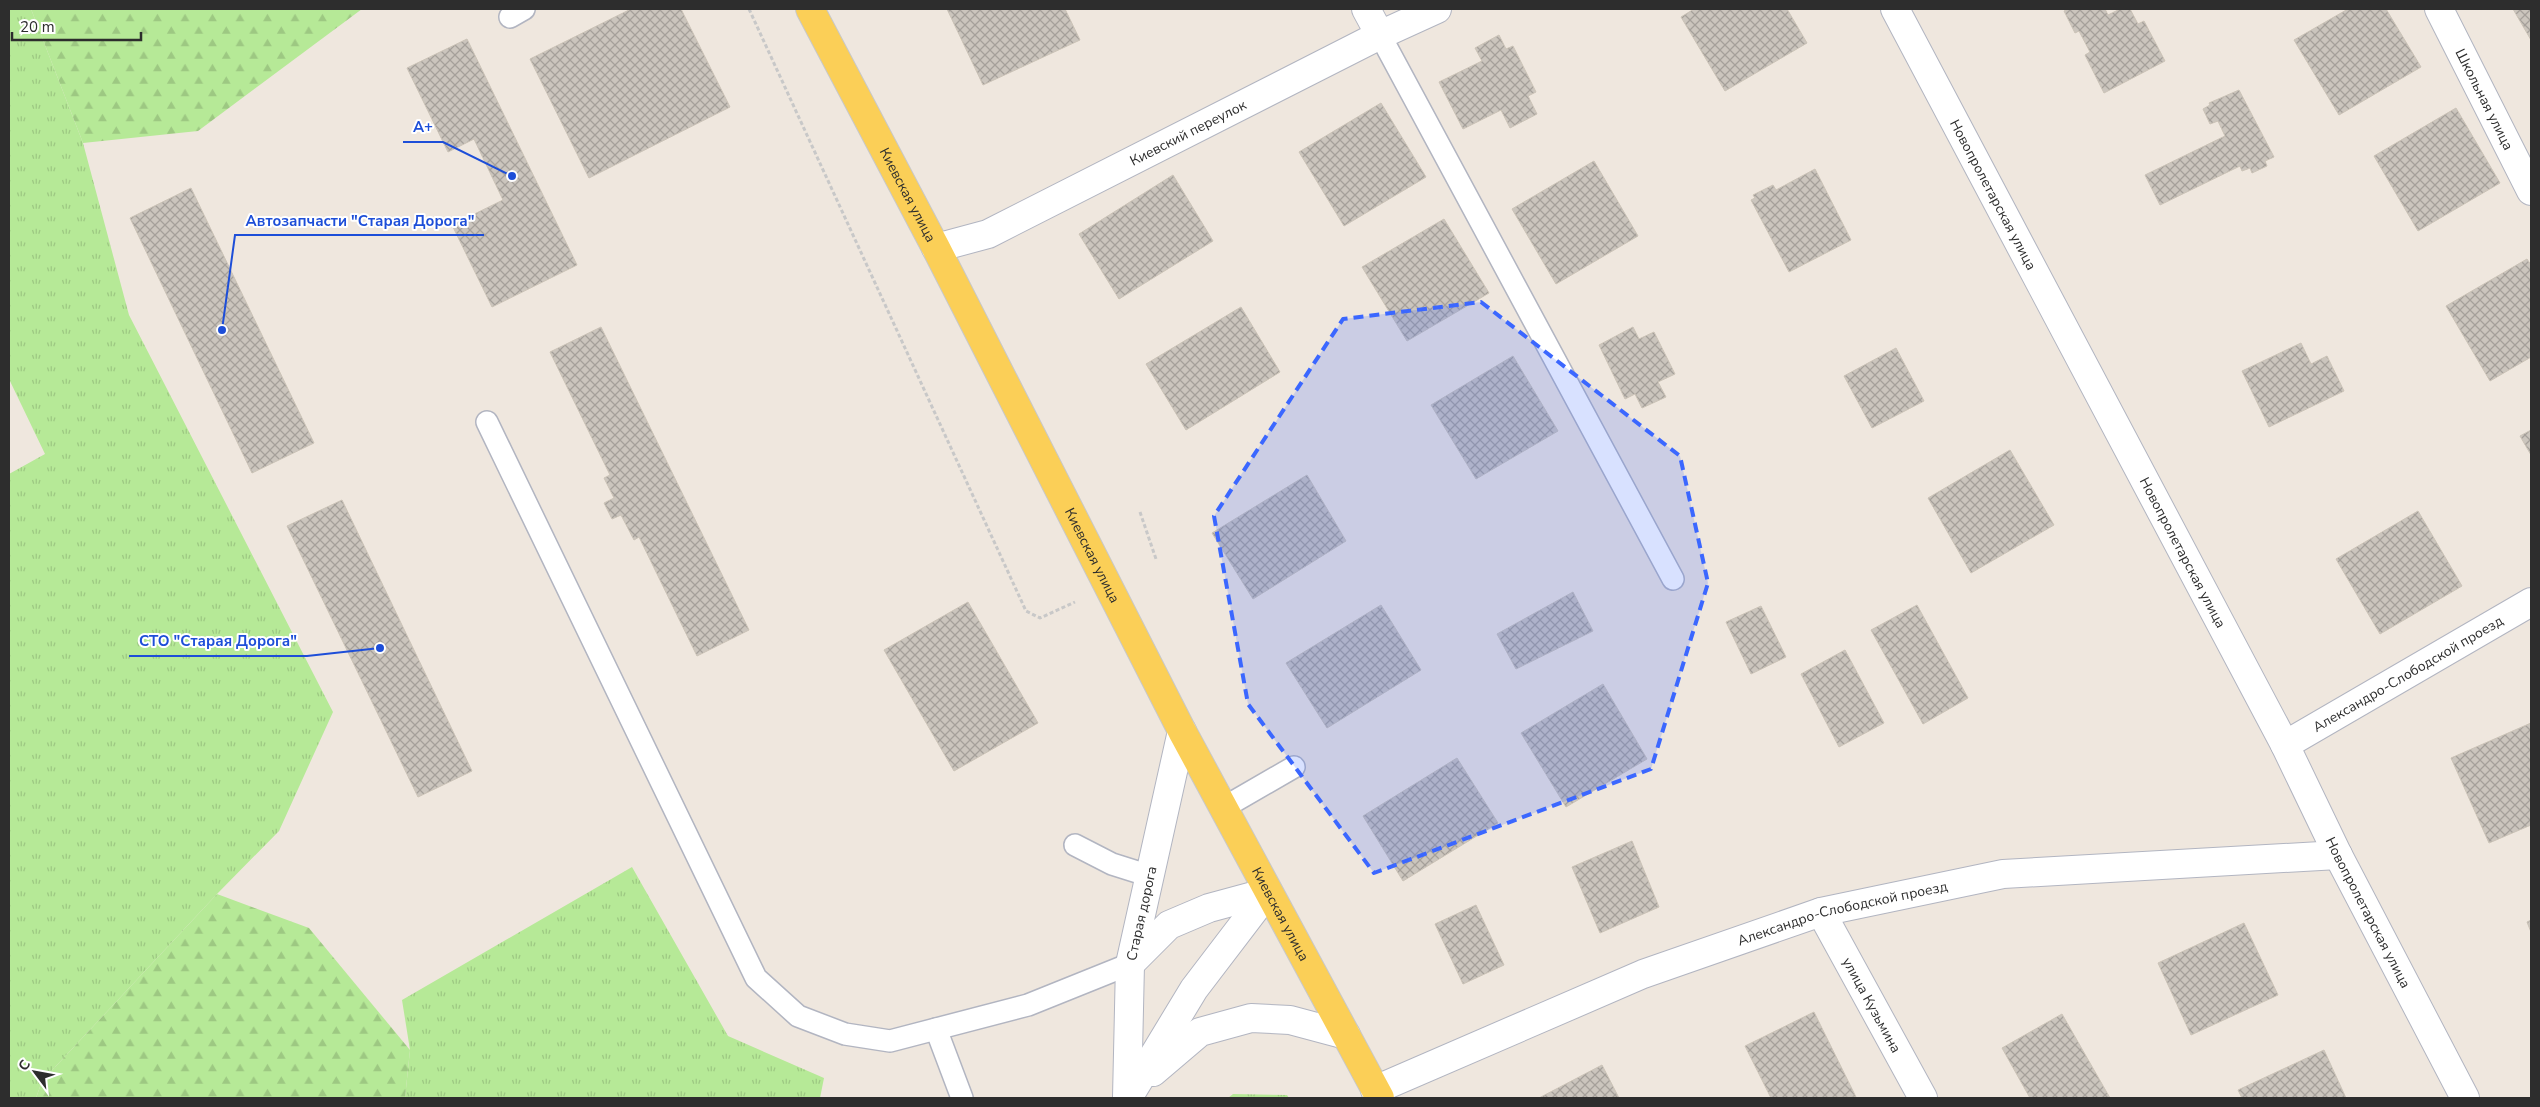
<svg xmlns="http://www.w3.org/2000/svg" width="2540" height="1107" viewBox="0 0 2540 1107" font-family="'Nunito Sans',sans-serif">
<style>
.grass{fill:url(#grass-tufts)}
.forest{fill:url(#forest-firs)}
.building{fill:url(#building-cross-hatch);stroke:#cbc3b7}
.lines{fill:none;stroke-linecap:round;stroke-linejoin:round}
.service-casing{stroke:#b2b5c1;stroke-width:24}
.minor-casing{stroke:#b2b5c1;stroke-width:30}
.tertiary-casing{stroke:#b2b5c1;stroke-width:30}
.primary-casing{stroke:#c8c8c8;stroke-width:30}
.path{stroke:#c8c8c8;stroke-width:3;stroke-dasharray:4 2.5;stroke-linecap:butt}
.service{stroke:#fff;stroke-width:21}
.minor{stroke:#fff;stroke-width:28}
.tertiary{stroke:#fff;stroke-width:28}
.primary{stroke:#fbcf57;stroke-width:28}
.marked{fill:#3b67ff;fill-opacity:0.2;stroke:#3b67ff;stroke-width:4;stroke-dasharray:10 6;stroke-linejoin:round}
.labels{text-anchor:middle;stroke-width:4;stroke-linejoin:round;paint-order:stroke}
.street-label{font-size:14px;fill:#2d2d2d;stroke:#fff}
.leader{fill:none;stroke:#1d4ed8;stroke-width:2}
.callout-dot{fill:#1d4ed8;stroke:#fff;stroke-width:2}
.callout-label{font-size:15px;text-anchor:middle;font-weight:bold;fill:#1d4ed8;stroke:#fff;stroke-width:4;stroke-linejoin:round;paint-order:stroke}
</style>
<defs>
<pattern id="grass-tufts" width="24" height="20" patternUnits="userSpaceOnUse" patternTransform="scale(1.25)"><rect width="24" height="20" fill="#b6e997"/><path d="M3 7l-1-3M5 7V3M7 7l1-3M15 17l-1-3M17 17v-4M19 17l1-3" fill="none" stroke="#9dc882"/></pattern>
<pattern id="forest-firs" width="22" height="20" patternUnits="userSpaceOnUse" patternTransform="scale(1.25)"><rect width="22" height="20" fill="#b6e997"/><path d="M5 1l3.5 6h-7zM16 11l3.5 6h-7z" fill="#9dc882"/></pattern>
<pattern id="building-cross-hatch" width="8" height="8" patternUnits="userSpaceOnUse" patternTransform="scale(1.25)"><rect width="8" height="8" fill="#cbc5bd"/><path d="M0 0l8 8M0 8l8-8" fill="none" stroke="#a5a09a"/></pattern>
</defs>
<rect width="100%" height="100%" fill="#efe7de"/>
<g class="grass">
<path d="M9,9H31L83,143L129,315L333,712L279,831L217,894L42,1081L36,1098H9V474L45,454L9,379Z"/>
<path d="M632,867L728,1036L824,1078L820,1098H405L410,1050L402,1000Z"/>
<path d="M1233,1094L1287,1095L1289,1098H1228Z"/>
</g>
<g class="forest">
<path d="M31,9H362L198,131L83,143Z"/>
<path d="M217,894L309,928L410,1050L405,1098H36L42,1081Z"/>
</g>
<g class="building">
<path d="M631,9H681L730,107L589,178L530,59Z"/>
<path d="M947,9H1065L1080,40L983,85Z"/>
<path d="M1694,9H1787L1807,43L1725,91L1681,17Z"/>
<path d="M2068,9H2105L2108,15L2120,9H2130L2138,24L2144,21L2165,61L2104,93L2085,55L2090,52L2079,31L2075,33L2064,11Z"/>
<path d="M2348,9H2386L2421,67L2339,115L2294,40Z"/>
<path d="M2513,9H2531V40Z"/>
<path d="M1499,35L1506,49L1513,46L1536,92L1528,96L1537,114L1510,128L1501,110L1463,129L1439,82L1482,61L1475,48Z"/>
<path d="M467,39L577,265L492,307L452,225L503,200L474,139L448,152L407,68Z"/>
<path d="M2239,90L2274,157L2265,161L2267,166L2252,173L2250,168L2242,171L2240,166L2160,205L2145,175L2225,136L2218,121L2210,124L2203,109L2210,105L2209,103Z"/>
<path d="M1381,103L1426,177L1344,226L1299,152Z"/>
<path d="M2456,108L2500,183L2418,231L2374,156Z"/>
<path d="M1594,161L1638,236L1556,284L1512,209Z"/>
<path d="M1815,169L1851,240L1789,272L1751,200L1755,198L1753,195L1773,185L1776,190Z"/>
<path d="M1173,175L1213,241L1119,299L1079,234Z"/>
<path d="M191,188L314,443L252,473L130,218Z"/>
<path d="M1444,219L1489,293L1407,341L1362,267Z"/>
<path d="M2527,259L2531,265V357L2490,381L2446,306Z"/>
<path d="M1241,307L1280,372L1186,430L1146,364Z"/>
<path d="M601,327L749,630L697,656L639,537L634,540L621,515L612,519L604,503L614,498L604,478L610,475L550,352Z"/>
<path d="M1633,327L1639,339L1654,332L1675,374L1658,382L1666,397L1642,408L1635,394L1625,399L1599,345Z"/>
<path d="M2301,343L2311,364L2327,356L2344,391L2269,427L2242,371Z"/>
<path d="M1896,348L1924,401L1872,428L1844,376Z"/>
<path d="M1513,356L1558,431L1476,479L1431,405Z"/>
<path d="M2531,430V455L2520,436Z"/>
<path d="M2010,450L2054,525L1971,573L1928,498Z"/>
<path d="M1307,475L1346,541L1253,599L1212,533Z"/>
<path d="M342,500L472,771L418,797L287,526Z"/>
<path d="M2418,511L2462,586L2380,634L2336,559Z"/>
<path d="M1573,592L1593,631L1516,669L1497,634Z"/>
<path d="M968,602L1038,723L954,771L884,650Z"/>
<path d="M1381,605L1421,670L1327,728L1286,663Z"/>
<path d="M1917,605L1968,698L1923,724L1871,630Z"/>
<path d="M1761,606L1786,657L1751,674L1726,622Z"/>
<path d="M1845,650L1884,723L1839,747L1801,674Z"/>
<path d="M1603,684L1647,759L1566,807L1521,733Z"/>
<path d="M2531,723V825L2489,843L2451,758Z"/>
<path d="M1457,758L1498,823L1403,881L1363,816Z"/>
<path d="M1632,841L1659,907L1600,933L1572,867Z"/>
<path d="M1476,905L1504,965L1463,984L1435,924Z"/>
<path d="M2531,920V932L2527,922Z"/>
<path d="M2244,923L2278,995L2191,1035L2158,963Z"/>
<path d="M1814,1012L1856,1097L1771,1098L1745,1046Z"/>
<path d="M2062,1014L2110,1098H2030L2002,1048Z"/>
<path d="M2324,1050L2346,1098H2242L2238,1090Z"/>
<path d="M1602,1065L1619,1098H1539Z"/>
</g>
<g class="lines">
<defs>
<g id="service">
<path d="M510,17L524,9"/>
<path d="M1380,35L1673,579"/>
<path d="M487,422L756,978L798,1016L845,1034L890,1041L1028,1005L1130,964"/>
<path d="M1223,808L1294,767"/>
<path d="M1075,845L1112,864L1150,876"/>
<path d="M936,1029L962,1098"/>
</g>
<g id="minor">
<path d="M1366,9L1380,35"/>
<path id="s1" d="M1895,9L2285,745L2338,855L2465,1098"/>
<path id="s2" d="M2439,9L2531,191"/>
<path id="s3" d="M936,248L988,234L1380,35L1437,9"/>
<path id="s4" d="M2285,745L2531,602"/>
<path id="s5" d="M1821,912L1923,1098"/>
<path id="s6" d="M1375,1090L1643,974L1821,912L2003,874L2338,855"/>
</g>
<g id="tertiary">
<path d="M1130,964L1169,925L1209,908L1268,892"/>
<path d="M1153,1072L1200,1032L1251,1018L1290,1020L1346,1035"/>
<path id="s7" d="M1127,1098L1130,964L1182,731"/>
<path d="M1128,1098L1194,989L1268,892"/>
</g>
<g id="primary">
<path id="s8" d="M810,9L936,248L1182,731L1380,1098"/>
</g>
</defs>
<use href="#service" class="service-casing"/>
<use href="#minor" class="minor-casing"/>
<use href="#tertiary" class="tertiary-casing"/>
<use href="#primary" class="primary-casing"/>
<g class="path">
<path d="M749,9L1026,611L1040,618L1075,602"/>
<path d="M1140,512L1156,559"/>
</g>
<use href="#service" class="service"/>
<use href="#minor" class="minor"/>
<use href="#tertiary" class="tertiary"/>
<use href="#primary" class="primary"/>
</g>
<path class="marked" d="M1481,302L1680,456L1708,583L1651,769L1374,873L1248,704L1214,516L1343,319Z"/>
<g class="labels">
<g class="street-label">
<text dy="5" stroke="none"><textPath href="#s2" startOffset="101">Школьная улица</textPath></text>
<text dy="5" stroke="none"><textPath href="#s3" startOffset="278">Киевский переулок</textPath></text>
<text dy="5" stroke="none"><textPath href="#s1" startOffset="210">Новопролетарская улица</textPath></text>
<text dy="5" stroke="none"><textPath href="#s8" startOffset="210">Киевская улица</textPath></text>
<text dy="5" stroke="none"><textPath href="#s1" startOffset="615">Новопролетарская улица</textPath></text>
<text dy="5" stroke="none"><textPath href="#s8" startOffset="615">Киевская улица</textPath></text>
<text dy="5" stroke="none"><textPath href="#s4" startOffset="142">Александро-Слободской проезд</textPath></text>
<text dy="5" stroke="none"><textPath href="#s1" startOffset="1020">Новопролетарская улица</textPath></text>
<text dy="5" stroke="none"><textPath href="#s7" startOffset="186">Старая дорога</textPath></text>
<text dy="5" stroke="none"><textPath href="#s8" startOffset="1020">Киевская улица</textPath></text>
<text dy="5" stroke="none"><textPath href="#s6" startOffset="501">Александро-Слободской проезд</textPath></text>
<text dy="5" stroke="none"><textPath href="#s5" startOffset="106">улица Кузьмина</textPath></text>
</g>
</g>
<path class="leader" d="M512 176L443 142H403M222 330L235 235H484M380 648L307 656H129"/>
<g class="callout-dot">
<circle cx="512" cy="176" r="5"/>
<circle cx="222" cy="330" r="5"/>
<circle cx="380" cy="648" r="5"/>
</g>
<g class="callout-label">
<text x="423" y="132">А+</text>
<text x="360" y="226">Автозапчасти "Старая Дорога"</text>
<text x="218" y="646">СТО "Старая Дорога"</text>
</g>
<rect width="2540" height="1107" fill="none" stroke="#2d2d2d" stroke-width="20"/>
<g transform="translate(35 1072) rotate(302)" stroke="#ffffff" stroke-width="4" paint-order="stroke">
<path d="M0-4L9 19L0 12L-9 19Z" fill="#2d2d2d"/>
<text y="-8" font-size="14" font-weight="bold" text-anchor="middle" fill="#2d2d2d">С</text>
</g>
<path d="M12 32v8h129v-8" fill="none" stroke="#2d2d2d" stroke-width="2.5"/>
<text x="20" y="32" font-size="15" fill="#2d2d2d" stroke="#ffffff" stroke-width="4" paint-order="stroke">20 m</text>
</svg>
